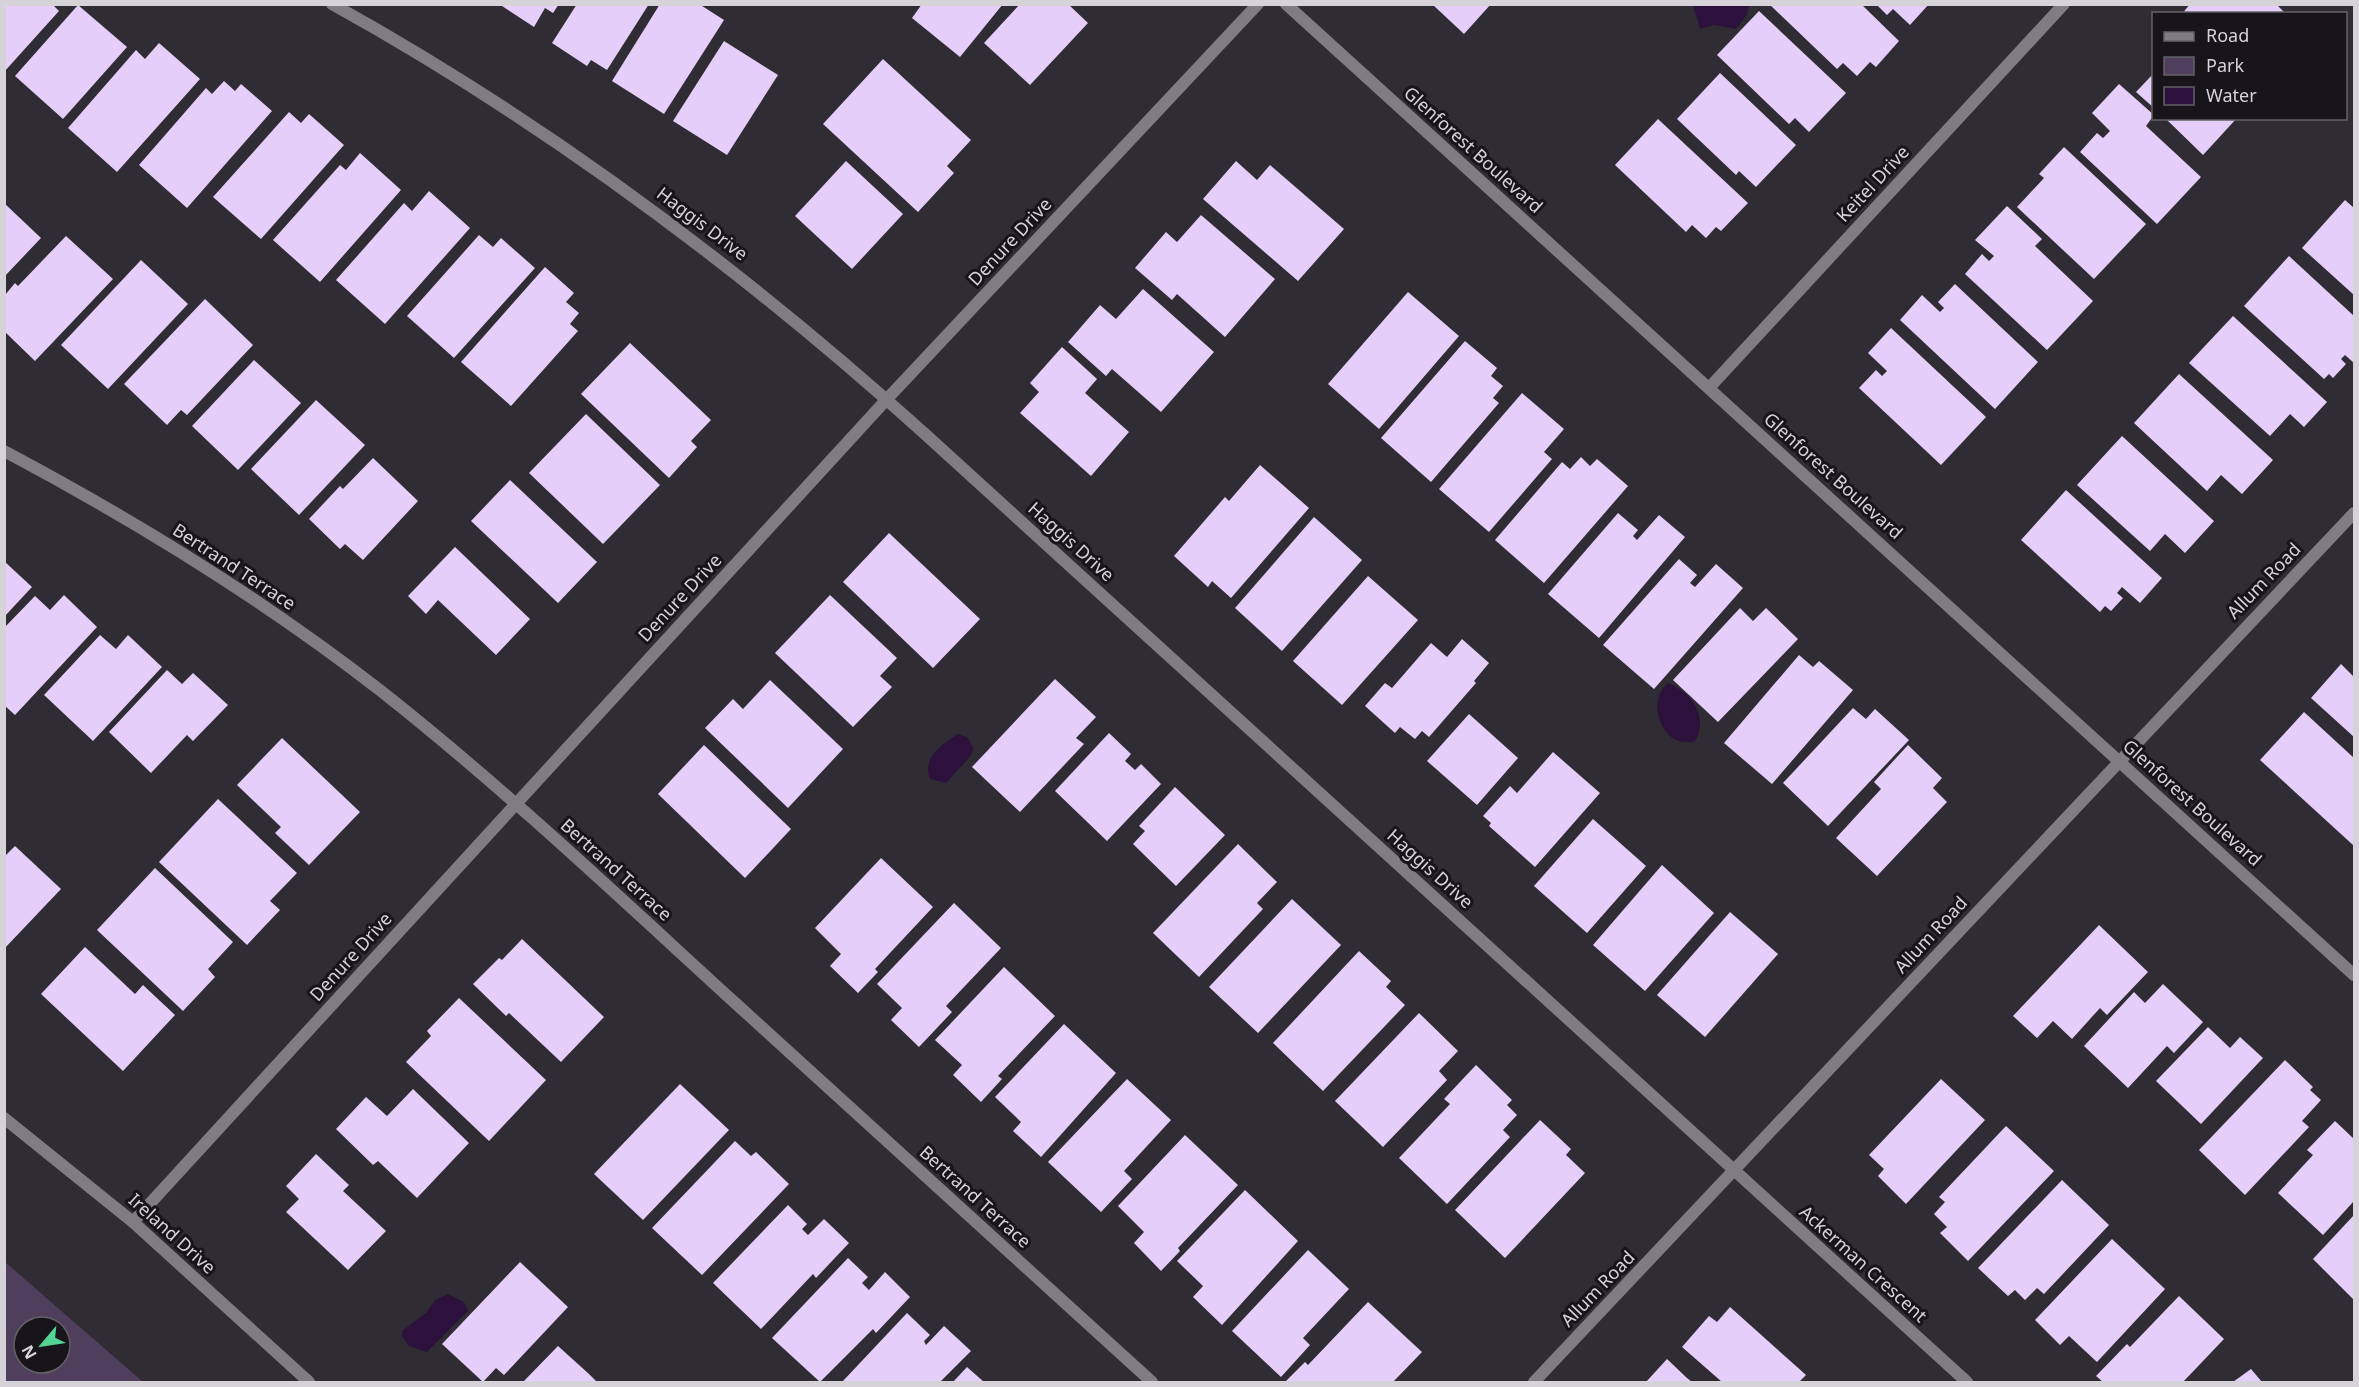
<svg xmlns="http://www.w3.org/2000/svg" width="2359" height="1387" viewBox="0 0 2359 1387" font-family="'Noto Sans',sans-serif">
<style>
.green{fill:#4f3f5d;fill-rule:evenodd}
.water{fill:#2b113c}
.building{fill:#e5cefa}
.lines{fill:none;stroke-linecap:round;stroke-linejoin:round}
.street{stroke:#7f7d81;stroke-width:12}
.labels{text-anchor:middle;stroke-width:6;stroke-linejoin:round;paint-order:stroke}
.street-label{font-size:18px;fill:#d6d3d8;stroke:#171519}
</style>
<rect width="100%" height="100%" fill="#302c33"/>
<path class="green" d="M4,1262H5L143,1382H5ZM24,1327H60V1363H24Z"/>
<g class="water">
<path d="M1693,5V4L1749,5L1747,15L1736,29L1714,25L1700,29Z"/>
<path d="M1668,683C1692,692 1709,718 1695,741C1664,751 1644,703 1668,683Z"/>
<path d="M958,734L967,737L974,749L969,758L946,783L930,779C922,757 941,745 958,734Z"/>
<path d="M448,1294L464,1302L468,1311L427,1352L409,1346L402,1336L403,1330L426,1313L435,1300Z"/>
</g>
<g class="building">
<path d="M4,4H52L59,11L4,72Z"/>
<path d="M499,4H559L553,13L545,8L534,27Z"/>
<path d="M577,4H649L607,70L591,60L587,66L552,43Z"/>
<path d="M660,4H699L724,20L664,114L612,81Z"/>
<path d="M922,4H1003L960,57L912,18Z"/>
<path d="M1020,4H1068L1088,23L1030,85L984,43Z"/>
<path d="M1432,4H1491L1464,34Z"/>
<path d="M1769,4H1861L1899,41L1876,67L1870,62L1857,76L1843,63L1837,69Z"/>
<path d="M1876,4H1929L1910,25L1893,9L1887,15Z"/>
<path d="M2190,4H2276L2286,14H2182Z"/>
<path d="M78,5L127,47L63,119L15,76Z"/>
<path d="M1759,11L1846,93L1809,132L1795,118L1789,124L1717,55Z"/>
<path d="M724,41L778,75L727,155L673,121Z"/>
<path d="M159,43L200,79L117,172L68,128L136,50L145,59Z"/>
<path d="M883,59L971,140L947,166L954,173L918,212L823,124Z"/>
<path d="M1720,73L1796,145L1756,187L1739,171L1736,175L1677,119Z"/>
<path d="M2154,73V108L2136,92Z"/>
<path d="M224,81L235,91L241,84L272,111L187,208L139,165L206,88L212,94Z"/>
<path d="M2119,84L2154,115L2146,126L2201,177L2157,224L2080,152L2097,133L2103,138L2110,131L2092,113Z"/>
<path d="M289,112L301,123L309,114L344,145L261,239L213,197Z"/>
<path d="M2165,118H2237L2203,155Z"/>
<path d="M1658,119L1748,203L1721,231L1716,227L1706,238L1692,225L1686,232L1615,165Z"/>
<path d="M2064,147L2146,224L2094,279L2017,207L2044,178L2039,174Z"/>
<path d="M360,153L401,190L320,282L273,240L340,165L346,170Z"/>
<path d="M846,161L903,214L852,269L795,216Z"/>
<path d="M1236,161L1257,180L1270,165L1344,229L1298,281L1203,199Z"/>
<path d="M429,191L470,228L385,324L336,280L404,203L412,211Z"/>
<path d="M2345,200L2354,208V295L2302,248Z"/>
<path d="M4,203L41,238L4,277Z"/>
<path d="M2007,206L2042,239L2035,246L2093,301L2047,350L1965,274L1982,254L1989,261L1994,256L1975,240Z"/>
<path d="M1201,215L1275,279L1225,337L1177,294L1172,300L1135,268L1166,232L1177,242Z"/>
<path d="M479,235L493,247L501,238L535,268L454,358L407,316Z"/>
<path d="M66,236L113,279L35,361L5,332V295L15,283L18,286Z"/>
<path d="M2289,256L2354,316V363L2345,355L2341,359L2346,364L2333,378L2329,374L2324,379L2244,306Z"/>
<path d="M141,260L188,304L108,389L61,345Z"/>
<path d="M545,267L574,293L566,302L579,313L570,324L578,331L511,406L461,362Z"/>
<path d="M1955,284L2038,362L1995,409L1900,320L1922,295L1940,312L1944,308L1938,302Z"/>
<path d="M1143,289L1214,352L1161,412L1112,369L1106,376L1068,342L1100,305L1116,319Z"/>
<path d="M1408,292L1459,336L1379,429L1328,384Z"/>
<path d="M205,299L253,345L187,415L181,410L167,425L124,384Z"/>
<path d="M2233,316L2327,402L2304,427L2290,414L2270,436L2189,363Z"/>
<path d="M1891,328L1986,417L1941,465L1859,388L1876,370L1882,376L1887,371L1868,353Z"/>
<path d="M1465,341L1497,368L1491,376L1503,386L1493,398L1499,403L1431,482L1381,438Z"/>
<path d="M630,343L711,420L691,441L697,447L669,478L581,394Z"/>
<path d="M1062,347L1097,379L1085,393L1129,432L1091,476L1020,413L1039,392L1030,383Z"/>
<path d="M254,360L301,403L238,470L192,426Z"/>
<path d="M2179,374L2273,460L2242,494L2221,475L2207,491L2134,423Z"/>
<path d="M1522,393L1564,429L1544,452L1552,459L1489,532L1439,489Z"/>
<path d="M316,400L365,445L299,515L251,469Z"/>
<path d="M586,414L660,485L603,544L529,473Z"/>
<path d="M2122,436L2214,521L2185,553L2165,534L2150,551L2077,485Z"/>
<path d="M1581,457L1590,466L1597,459L1628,486L1544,583L1495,540L1562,462L1570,469Z"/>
<path d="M373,458L418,501L363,560L345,544L340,549L309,519L340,486L343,489Z"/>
<path d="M1260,465L1309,508L1231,598L1212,581L1208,587L1174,556L1225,497L1229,501Z"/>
<path d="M510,480L597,562L558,603L471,521Z"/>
<path d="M2066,490L2162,578L2140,603L2122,587L2117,593L2123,598L2111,611L2105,606L2100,612L2021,540Z"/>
<path d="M1618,513L1638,530L1633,536L1637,540L1659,515L1685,537L1599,638L1548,594Z"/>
<path d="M1314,517L1362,560L1282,651L1235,608Z"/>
<path d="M889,533L980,619L933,668L843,582Z"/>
<path d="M455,547L530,619L496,655L438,600L426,614L408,596Z"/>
<path d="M1679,559L1697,575L1690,583L1695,587L1716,564L1743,588L1654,689L1603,645Z"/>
<path d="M4,561L32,587L4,617Z"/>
<path d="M1368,576L1418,620L1342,705L1293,661Z"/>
<path d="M64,595L97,627L15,715L4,705V628L35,596L50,610Z"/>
<path d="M830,595L897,658L880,676L892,687L853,727L775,653Z"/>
<path d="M1740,608L1753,621L1766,608L1798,639L1718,722L1673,680Z"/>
<path d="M100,635L116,649L128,635L162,667L93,741L44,695Z"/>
<path d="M1462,639L1489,663L1474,681L1476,683L1429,737L1422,731L1415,739L1400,727L1395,733L1365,706L1385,683L1392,688L1431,643L1447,657Z"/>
<path d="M1799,655L1813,667L1819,661L1853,690L1772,784L1724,743Z"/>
<path d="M2341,664L2354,677V737L2311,698Z"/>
<path d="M167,670L182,684L193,673L228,705L193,741L187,735L151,773L109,732Z"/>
<path d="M1055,679L1096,717L1076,738L1084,744L1020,812L972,767Z"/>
<path d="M770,680L843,749L788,808L705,728L733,699L743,709Z"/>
<path d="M1853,708L1866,719L1875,709L1909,740L1828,826L1783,783Z"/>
<path d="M2304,712L2354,758L2353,845L2260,760Z"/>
<path d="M1469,714L1518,758L1477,805L1427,761Z"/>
<path d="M1109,733L1131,754L1125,761L1135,770L1141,764L1161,784L1107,841L1055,791Z"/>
<path d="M282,738L360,812L309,865L275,833L281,827L237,785Z"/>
<path d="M704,745L791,829L745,878L658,794Z"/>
<path d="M1908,745L1942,778L1933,788L1947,802L1877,876L1836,838L1881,789L1874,782Z"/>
<path d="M1553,752L1600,793L1535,867L1489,826L1491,823L1483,816L1510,786L1517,793Z"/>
<path d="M1175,787L1225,835L1176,886L1133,844L1145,831L1139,826Z"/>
<path d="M218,799L297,873L270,901L280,910L247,945L159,862Z"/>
<path d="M1593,819L1646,866L1587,933L1534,886Z"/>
<path d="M1238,844L1277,882L1257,903L1263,909L1199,977L1153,933Z"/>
<path d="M15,846L61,889L4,949V857Z"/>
<path d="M881,858L933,907L875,969L878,972L858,993L830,966L841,954L815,928Z"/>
<path d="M1662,865L1714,913L1645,991L1593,945Z"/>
<path d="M155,868L233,942L208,969L215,977L183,1011L97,930Z"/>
<path d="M1292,899L1341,945L1258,1033L1209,987Z"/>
<path d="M954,903L1001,948L946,1006L952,1012L919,1047L891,1020L902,1008L877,984Z"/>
<path d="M1730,912L1778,954L1705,1037L1657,995Z"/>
<path d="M2099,925L2148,972L2107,1015L2100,1008L2072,1039L2053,1021L2037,1038L2013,1016Z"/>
<path d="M522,939L604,1017L561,1062L509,1013L506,1016L473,984L499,958L502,960Z"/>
<path d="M85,947L135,994L143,985L175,1015L123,1071L41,994Z"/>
<path d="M1359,951L1391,981L1386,987L1405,1005L1323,1091L1273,1043Z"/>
<path d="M1004,967L1055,1016L998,1076L1002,1079L981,1102L953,1075L962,1065L935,1040Z"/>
<path d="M2163,984L2203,1022L2174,1053L2167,1046L2128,1088L2084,1046L2134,992L2145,1003Z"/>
<path d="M459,998L546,1080L489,1141L406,1062L431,1036L427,1031Z"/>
<path d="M1419,1013L1458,1051L1439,1071L1447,1080L1383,1147L1335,1101Z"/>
<path d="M1064,1024L1116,1073L1041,1157L1013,1131L1021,1122L995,1097Z"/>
<path d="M2208,1027L2230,1048L2240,1037L2263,1058L2201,1124L2156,1081Z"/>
<path d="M2285,1060L2313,1087L2310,1090L2321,1100L2302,1121L2309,1127L2245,1195L2199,1150Z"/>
<path d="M1476,1065L1512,1100L1507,1105L1517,1115L1503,1130L1510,1137L1447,1204L1399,1158L1450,1104L1444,1099Z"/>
<path d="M1127,1079L1171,1120L1124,1171L1132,1179L1101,1212L1048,1162Z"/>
<path d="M1941,1079L1985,1120L1906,1204L1878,1176L1884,1169L1869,1155Z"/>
<path d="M680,1084L729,1130L643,1220L594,1174Z"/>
<path d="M413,1089L469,1143L417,1198L378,1161L373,1165L336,1129L366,1097L387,1116Z"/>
<path d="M1540,1120L1571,1149L1566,1155L1585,1173L1505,1258L1455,1210Z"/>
<path d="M2335,1121L2354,1139V1201L2323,1235L2278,1193L2313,1155L2307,1150Z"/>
<path d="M2006,1126L2054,1171L1968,1261L1940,1233L1947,1227L1934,1214L1945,1202L1939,1197Z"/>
<path d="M1185,1135L1238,1185L1178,1248L1180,1251L1161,1271L1134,1243L1144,1232L1118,1206Z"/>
<path d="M735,1141L751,1156L756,1152L789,1184L702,1275L652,1228Z"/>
<path d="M316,1154L349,1185L343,1191L386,1231L348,1270L286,1212L299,1199L286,1186Z"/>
<path d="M2062,1180L2109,1225L2044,1294L2037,1288L2025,1300L2015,1290L2008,1296L1978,1268Z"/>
<path d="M1245,1190L1298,1241L1222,1325L1193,1297L1203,1286L1177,1261Z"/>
<path d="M788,1205L807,1224L802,1229L808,1235L824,1219L849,1243L816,1278L813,1274L761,1329L713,1283Z"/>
<path d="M2354,1215V1300L2313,1259Z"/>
<path d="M2112,1239L2165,1289L2097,1362L2069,1336L2060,1345L2035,1320Z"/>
<path d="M1308,1250L1349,1289L1303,1338L1310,1345L1281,1377L1232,1331Z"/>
<path d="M848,1258L868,1277L862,1283L869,1290L885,1272L910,1297L876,1333L873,1329L820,1382L772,1338Z"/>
<path d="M520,1262L568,1307L504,1375L496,1368L483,1382L442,1344Z"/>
<path d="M2179,1296L2224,1339L2183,1382H2103L2096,1376L2127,1344L2130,1347Z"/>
<path d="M1368,1302L1422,1352L1393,1382H1285L1305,1362L1308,1365Z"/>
<path d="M1730,1307L1806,1375L1799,1382H1722L1682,1347L1709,1316L1717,1322Z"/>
<path d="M907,1313L930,1335L924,1341L926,1345L944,1326L971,1351L940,1382H842Z"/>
<path d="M558,1346L589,1374L597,1382H523Z"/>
<path d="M1667,1359L1687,1378L1692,1382H1646Z"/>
<path d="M967,1367L984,1382H953Z"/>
<path d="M2251,1369L2262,1382H2233Z"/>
</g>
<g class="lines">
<g class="street">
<path d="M332,4C547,123 743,270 925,434L1967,1382"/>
<path d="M1286,4L2354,975"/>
<path d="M1709,388L2064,4"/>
<path d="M4,451C136,521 264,600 381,691C504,788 618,896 733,1001C873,1128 1012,1255 1152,1382"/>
<path d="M4,1118L133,1222L309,1382"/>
<path d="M133,1222L887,399L1258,4"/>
<path d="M1534,1382L2354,513"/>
</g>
</g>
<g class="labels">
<g class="street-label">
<text transform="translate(1473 150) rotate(42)" y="6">Glenforest Boulevard</text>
<text transform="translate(1873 184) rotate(-47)" y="6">Keitel Drive</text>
<text transform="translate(702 224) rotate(37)" y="6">Haggis Drive</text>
<text transform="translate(1010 242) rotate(-47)" y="6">Denure Drive</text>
<text transform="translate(1833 476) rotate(42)" y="6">Glenforest Boulevard</text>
<text transform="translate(1071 542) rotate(42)" y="6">Haggis Drive</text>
<text transform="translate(234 567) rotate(33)" y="6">Bertrand Terrace</text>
<text transform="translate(2264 581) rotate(-46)" y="6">Allum Road</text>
<text transform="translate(680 598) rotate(-47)" y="6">Denure Drive</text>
<text transform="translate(2192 803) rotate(42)" y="6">Glenforest Boulevard</text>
<text transform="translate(1430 869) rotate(42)" y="6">Haggis Drive</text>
<text transform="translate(616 870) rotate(42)" y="6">Bertrand Terrace</text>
<text transform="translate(1931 935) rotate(-47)" y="6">Allum Road</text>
<text transform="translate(351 957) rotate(-48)" y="6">Denure Drive</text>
<text transform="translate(975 1197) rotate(42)" y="6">Bertrand Terrace</text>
<text transform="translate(172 1234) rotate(42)" y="6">Ireland Drive</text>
<text transform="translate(1863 1264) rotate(42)" y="6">Ackerman Crescent</text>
<text transform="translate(1598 1289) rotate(-46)" y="6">Allum Road</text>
</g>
</g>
<rect width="2359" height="1387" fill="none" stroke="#d6d3d8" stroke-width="12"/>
<rect x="2152" y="12" width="195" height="108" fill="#171519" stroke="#636165" stroke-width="1.5"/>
<rect x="2164" y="32" width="30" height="9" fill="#7f7d81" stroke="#636165" stroke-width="1.5"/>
<text x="2206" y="42" font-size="18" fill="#d6d3d8">Road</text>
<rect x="2164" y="57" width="30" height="18" fill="#4f3f5d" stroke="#636165" stroke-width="1.5"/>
<text x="2206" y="72" font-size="18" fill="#d6d3d8">Park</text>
<rect x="2164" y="87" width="30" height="18" fill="#2b113c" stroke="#636165" stroke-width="1.5"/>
<text x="2206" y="102" font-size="18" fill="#d6d3d8">Water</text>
<g transform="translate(42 1345) rotate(241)"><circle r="28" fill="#171519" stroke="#636165" stroke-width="1.5"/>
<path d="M0-4.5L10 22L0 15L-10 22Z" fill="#54d396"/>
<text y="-9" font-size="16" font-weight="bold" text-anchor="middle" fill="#d6d3d8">N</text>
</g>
</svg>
